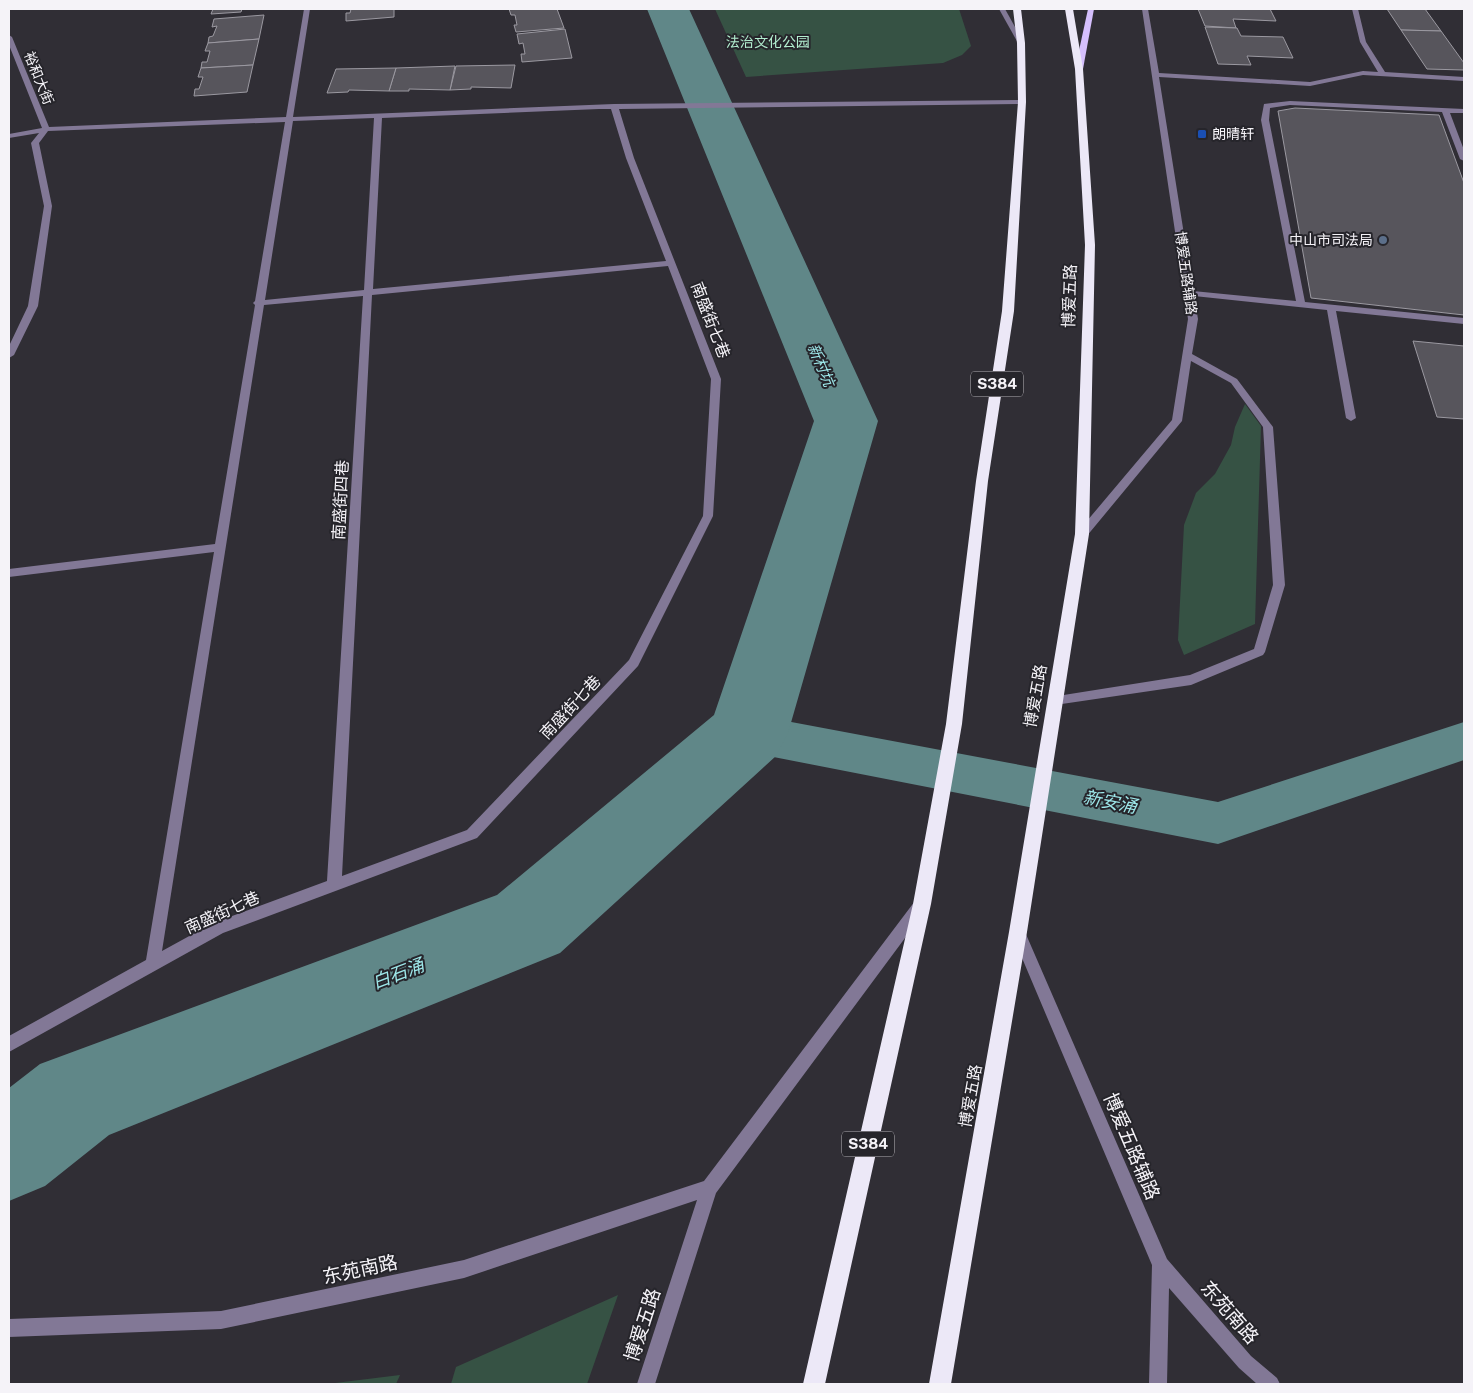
<svg xmlns="http://www.w3.org/2000/svg" width="1473" height="1393" viewBox="0 0 1473 1393" font-family="'Public Sans','Noto Sans SC',sans-serif">
<style>
.green{fill:#365244}
.lines{fill:none;stroke-linecap:round;stroke-linejoin:round}
.canal{fill:#608788;fill-rule:evenodd}
.river{fill:#608788;fill-rule:evenodd}
.building{fill:#57555c;stroke:#9b99a1}
.minor{fill:#827896;fill-rule:evenodd}
.major{fill:#d5bffd;fill-rule:evenodd}
.highway{fill:#ece8f7;fill-rule:evenodd}
.transit-dot{fill:#1a4fb4;stroke:#26252b;stroke-width:2}
.service-dot{fill:#5c6f8a;stroke:#26252b;stroke-width:2}
.labels{text-anchor:middle;stroke-width:4;stroke-linejoin:round;paint-order:stroke}
.far-park-label{font-size:14px;fill:#b2edcf;stroke:#26252b}
.far-street-label{font-size:14px;fill:#f5f3f8;stroke:#26252b}
.far-poi-label{font-size:14px;fill:#f5f3f8;stroke:#26252b;text-anchor:start}
.far-water-label{font-size:15px;font-style:italic;fill:#9ee8ea;stroke:#26252b}
.shield{fill:#26252b;stroke:#b7b5ba;stroke-width:1}
.shield-label{font-size:15px;font-weight:bold;fill:#f5f3f8}
.street-label{font-size:16px;fill:#f5f3f8;stroke:#26252b}
.water-label{font-size:18px;font-style:italic;fill:#9ee8ea;stroke:#26252b}
.near-street-label{font-size:19px;fill:#f5f3f8;stroke:#26252b}
</style>
<rect width="100%" height="100%" fill="#302e35"/>
<g class="green">
<path d="M715,9H959L971,46L962,55L943,63L746,77Z"/>
<path d="M1245,404L1261,426L1255,624L1184,655L1178,640L1184,525L1196,493L1215,474L1231,445L1235,427Z"/>
<path d="M618,1295L587,1384H451L456,1367Z"/>
<path d="M400,1375L396,1384H327Z"/>
</g>
<g class="lines">
<path class="canal" d="M748,714L1218,802L1464,722V760L1218,844L748,752L732,746L725,733L732,720Z"/>
<path class="river" d="M647,9H689L878,421L788,733L776,756L560,953L109,1135L45,1186L9,1201V1088L40,1064L497,895L714,715L814,421Z"/>
</g>
<g class="building">
<path d="M213,9H242L241,12L211,14Z"/>
<path d="M351,9H394V17L346,21V13H350Z"/>
<path d="M509,9H557L564,28L516,32L514,25H517L515,15H511Z"/>
<path d="M1198,9H1270L1276,21L1233,19L1236,28L1205,26Z"/>
<path d="M1387,9H1425L1441,31L1401,30Z"/>
<path d="M264,15L259,39L208,43L209,37L213,36L217,26L212,27L214,19Z"/>
<path d="M1205,27L1237,28L1241,36L1283,37L1293,58L1247,56L1251,65L1218,64Z"/>
<path d="M565,29L572,58L522,62L521,54H525L523,43L519,44L517,34Z"/>
<path d="M1401,30L1441,31L1464,63V70L1427,69Z"/>
<path d="M259,39L253,65L201,68L202,62H207L210,51H205L208,43Z"/>
<path d="M253,65L247,92L194,96L195,89H199L203,77H198L201,68Z"/>
<path d="M515,65L511,88L471,87V89L450,90L456,66Z"/>
<path d="M455,66L450,90L409,89V91H389L396,68Z"/>
<path d="M396,68L389,91L349,90L348,92L327,93L336,69Z"/>
<path d="M1295,108L1439,115L1464,183V315L1311,298L1278,111Z"/>
<path d="M1413,341L1464,346V419L1437,417Z"/>
</g>
<g class="lines">
<g class="minor">
<path d="M304,9H310L293,117L614,104L1022,100L1026,102L1022,104L619,109L634,158L721,379L713,516L638,666L477,838L223,933L9,1052V1036L146,960L214,552L9,577V569L215,544L255,305L253,303L255,301L285,122L48,131L39,143L52,206L38,306L14,355L9,358V346L28,306L44,206L31,143L39,133L9,138V134L42,128L9,45V35L12,37L49,127L286,117ZM599,109H611L626,158L666,261L373,289L382,118ZM374,118L364,290L265,300L293,121ZM668,266L711,379L703,516L629,660L467,830L342,876L372,295ZM363,296L327,881L213,923L162,951L264,305Z"/>
<path d="M999,9H1005L1024,43L1023,44L1018,43Z"/>
<path d="M1142,9H1148L1159,73L1310,82L1363,71L1378,72L1360,42L1352,9H1358L1366,42L1385,72L1464,77V81L1363,75L1310,86L1159,77L1193,291L1296,301L1261,120L1264,104L1290,101L1464,109V113H1450L1464,150V161L1460,159L1442,112L1290,105L1270,108L1269,120L1305,302L1464,318V324L1336,311L1356,418L1351,421L1346,418L1327,310L1194,296L1198,319L1192,354L1237,379L1273,427L1285,585L1265,652L1263,655L1191,685L1055,705L1051,703L1049,700L1051,697L1190,675L1254,649L1273,585L1263,427L1231,383L1191,361L1182,421L1086,537H1078L1076,534L1172,420L1188,319Z"/>
<path d="M920,900L925,901L927,906L925,911L716,1193L655,1384H637L697,1200L464,1278L221,1329L9,1337V1319L221,1311L464,1260L704,1181L915,901Z"/>
<path d="M1018,925L1023,927L1025,932L1167,1259L1251,1356L1277,1378L1280,1384H1257L1239,1368L1169,1288L1167,1384H1149L1152,1265L1011,932L1013,927Z"/>
</g>
<path class="major" d="M1088,9H1094L1083,69L1079,71L1075,69Z"/>
<g class="highway">
<path d="M1013,9H1021L1025,43L1026,102L1014,311L988,481L962,724L931,904L825,1384H803L913,904L946,724L976,481L1002,311L1018,102L1017,43Z"/>
<path d="M1065,9H1073L1083,69L1095,245L1089,534L1027,932L951,1384H929L1009,932L1075,534L1085,245L1075,69Z"/>
</g>
</g>
<rect class="transit-dot" x="1197" y="129" width="10" height="10" rx="2.5"/>
<circle class="service-dot" cx="1383" cy="240" r="5"/>
<g class="labels">
<g class="far-park-label">
<text x="768" y="47">法治文化公园</text>
</g>
<g class="far-street-label">
<text transform="translate(39 78) rotate(68)" y="5">裕和大街</text>
<text transform="translate(1186 273) rotate(82)" y="5">博爱五路辅路</text>
</g>
<g class="far-poi-label">
<text x="1212" y="139">朗晴轩</text>
<text x="1373" y="245" text-anchor="end">中山市司法局</text>
</g>
<g class="far-water-label">
<text transform="translate(821 365) rotate(67)" y="5">新村坑</text>
</g>
<g class="shield">
<rect x="971" y="371.5" width="52" height="25" rx="4"/>
<rect x="842" y="1131.5" width="52" height="25" rx="4"/>
</g>
<g class="shield-label">
<text x="997" y="389">S384</text>
<text x="868" y="1149">S384</text>
</g>
<g class="street-label">
<text transform="translate(1069 296) rotate(-88)" y="6">博爱五路</text>
<text transform="translate(711 320) rotate(69)" y="6">南盛街七巷</text>
<text transform="translate(340 500) rotate(-87)" y="6">南盛街四巷</text>
<text transform="translate(1035 696) rotate(-80)" y="6">博爱五路</text>
<text transform="translate(570 707) rotate(-47)" y="6">南盛街七巷</text>
<text transform="translate(222 912) rotate(-24)" y="6">南盛街七巷</text>
<text transform="translate(970 1096) rotate(-80)" y="6">博爱五路</text>
</g>
<g class="water-label">
<text transform="translate(1110 802) rotate(11)" y="6">新安涌</text>
<text transform="translate(398 974) rotate(-21)" y="6">白石涌</text>
</g>
<g class="near-street-label">
<text transform="translate(1132 1146) rotate(67)" y="7">博爱五路辅路</text>
<text transform="translate(360 1269) rotate(-12)" y="7">东苑南路</text>
<text transform="translate(1230 1312) rotate(49)" y="7">东苑南路</text>
<text transform="translate(642 1325) rotate(-72)" y="7">博爱五路</text>
</g>
</g>
<rect width="1473" height="1393" fill="none" stroke="#f5f3f8" stroke-width="20"/>
</svg>
